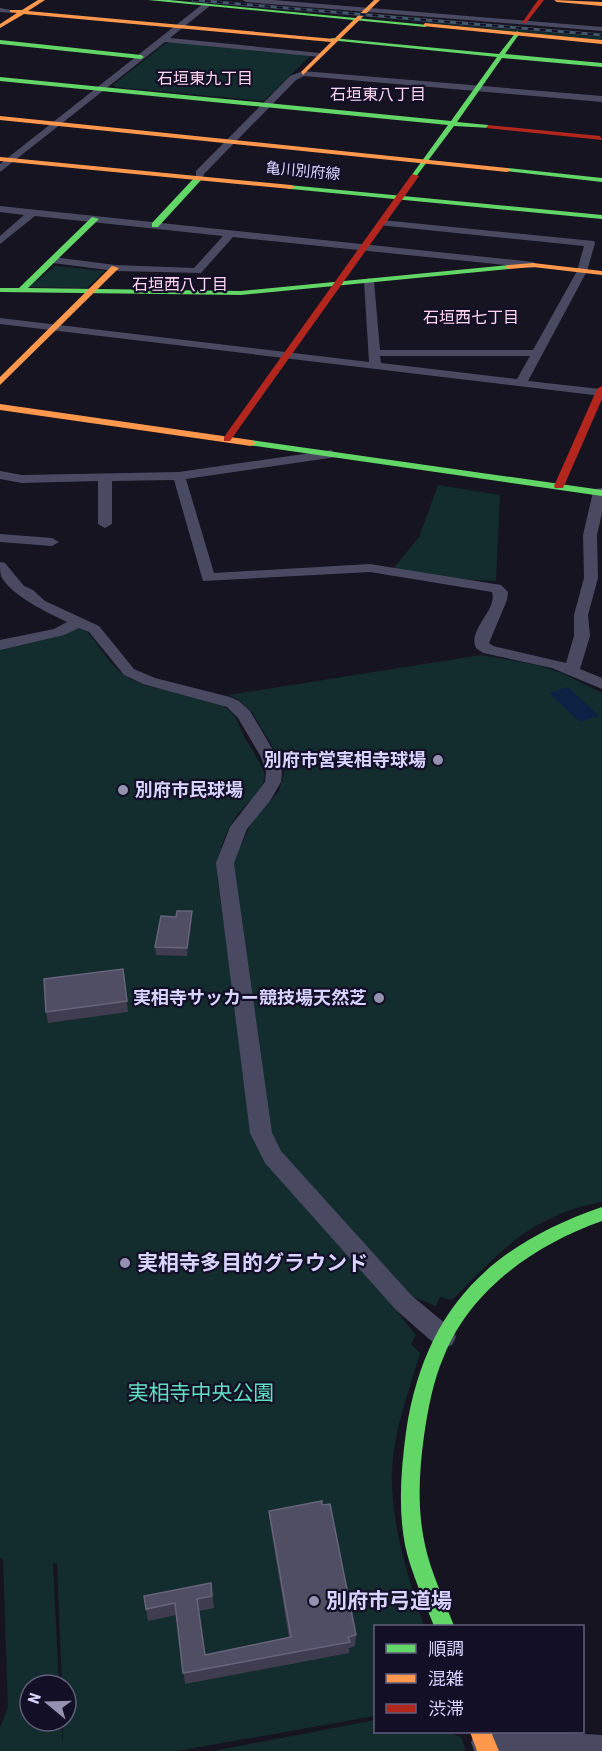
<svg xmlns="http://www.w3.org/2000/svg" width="602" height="1751" viewBox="0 0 602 1751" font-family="'Roboto Condensed','Noto Sans JP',sans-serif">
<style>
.green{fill:#132c2d;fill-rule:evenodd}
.water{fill:#0d2144}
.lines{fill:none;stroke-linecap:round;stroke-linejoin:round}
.street{fill:#4a4962;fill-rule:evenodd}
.fast{fill:#63d668;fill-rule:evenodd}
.slow{fill:#ff974d;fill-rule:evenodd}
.jam{fill:#b3261e;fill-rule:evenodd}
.rail-casing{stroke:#43596b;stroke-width:3}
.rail{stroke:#130f26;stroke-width:2;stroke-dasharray:6;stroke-linecap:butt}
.wall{fill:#403d50}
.shaded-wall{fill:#282635}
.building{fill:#504e63;stroke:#66637b;stroke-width:1.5}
.poi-dot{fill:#9591b1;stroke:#130f26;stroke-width:2}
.labels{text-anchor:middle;stroke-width:4.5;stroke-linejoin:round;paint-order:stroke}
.far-street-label{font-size:15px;fill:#d9d4ff;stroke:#130f26}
.far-neighbourhood-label{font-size:16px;fill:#ffd6f0;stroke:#130f26}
.poi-label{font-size:18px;font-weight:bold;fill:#d9d4ff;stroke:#130f26;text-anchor:end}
.near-poi-label{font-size:21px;font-weight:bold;fill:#d9d4ff;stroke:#130f26;text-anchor:start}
.near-park-label{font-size:21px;fill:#5fe0c0;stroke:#130f26}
</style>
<rect width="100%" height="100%" fill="#161421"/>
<g class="green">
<path d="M368,17L602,37V40Z"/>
<path d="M171,42L307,55L310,56L264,101L115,87L113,85L166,43Z"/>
<path d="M55,266L105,271L87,288L29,287Z"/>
<path d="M438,485L500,495L496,581L460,579L393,569L419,537Z"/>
<path d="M79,625C99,640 108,666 129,678C158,695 211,690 233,714C238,720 240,728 243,734C250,748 260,760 265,775C263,792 248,801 238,814C223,834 217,855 218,881L252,1135L266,1160L373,1282L416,1335L411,1344L420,1353C409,1391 394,1430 392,1469C390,1522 408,1577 424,1626H376L375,1716L177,1751H0V1728L8,1707L3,1559L0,1558V648ZM53,1563L57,1564L62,1685H66V1721H63V1745L61,1721H30V1685H59Z"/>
<path d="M481,655L538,665L562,673L602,693V1202C531,1215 501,1251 452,1300L440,1297L436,1306L412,1297L281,1153L272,1138L233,862L252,822L279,791L284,773L282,763L252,712L238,699L228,695Z"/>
<path d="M375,1720L376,1732H447L461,1737L466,1751H213Z"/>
</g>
<path class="water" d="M568,687L599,716L580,722L549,693Z"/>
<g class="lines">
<g class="street">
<path d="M242,0H273L602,27V31L246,2Z"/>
<path d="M204,3L211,5L170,38L320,53L324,55L320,57L165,42L0,172V164Z"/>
<path d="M0,8L16,11L12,13L0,12Z"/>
<path d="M303,71L602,96V102L304,76L296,80L204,174L202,180H196V171L290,76Z"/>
<path d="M0,206L533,262L538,265L533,268L233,237L201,273L115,271L53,263L48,260L53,257L115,265L194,268L223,236L35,216L0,244V236L24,215L0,212Z"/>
<path d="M382,220L594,241L595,243L587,271L528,381L600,389L602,396L0,324V318L369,362L364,281L369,278L374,281L380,350H533L577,271L584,246L378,225L377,223ZM380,356H530L517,379L381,363Z"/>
<path d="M331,450L337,454L336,457L186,479L214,573L370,564L501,585L508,592L507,600L489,643L493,646L566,663L574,636V615L584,578L583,535L593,492L595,489L602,488V513L597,535L598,578L588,615L590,636L580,669L602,678V689L552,668L483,653L476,648C467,630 498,610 492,592L370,572L203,581L174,480L112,481V524L105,528L98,524V481L22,483L0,479V471L22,475L179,472Z"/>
<path d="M0,534L52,538L59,542L52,546L0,542Z"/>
<path d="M0,562L5,563L24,586L33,590L45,601L99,626L134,669L155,678L230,697L239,701L250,711L277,757L282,772L281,782L270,801L247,829L234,863L272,1133L281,1151L412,1296L452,1329L456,1337L452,1345L444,1348L436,1345L396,1310L265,1163L250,1133L216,863L230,827L265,782L266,772L261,757L238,718L227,707L143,684L124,675L89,632L79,628L64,635L0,650V640L54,629L67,622C48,613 10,595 1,576C0,572 0,566 0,562Z"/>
<path d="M476,1732H549L602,1735V1751H474L471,1742Z"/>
</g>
<g class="fast">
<path d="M148,0H169L428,25L425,27Z"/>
<path d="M517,31L520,33L505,54L602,63V67L502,58L457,122L488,125L490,128L454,126L415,178L411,176L448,125L0,81V77L451,121L497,57L329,40L332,38L499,54Z"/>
<path d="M0,40L141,55L144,57L141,59L0,44Z"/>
<path d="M507,168L602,178V182L505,171V169Z"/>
<path d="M196,176L203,178L158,227H152V223Z"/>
<path d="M288,185L602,215V219L291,189H288Z"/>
<path d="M92,217L99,219L28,288L241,291L509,265L513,267L509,269L241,295L0,292V288H19Z"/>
<path d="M251,440L602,490V496L248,445V441Z"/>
<path d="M602,1207V1221C536,1244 471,1289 444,1356C433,1381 428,1409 424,1436C419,1472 417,1509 425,1545C431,1573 444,1599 454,1626H434C424,1600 411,1573 405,1545C398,1508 401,1470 406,1432C424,1311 488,1246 602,1207Z"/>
</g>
<g class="slow">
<path d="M38,0H45L28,11L334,39L374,0H380L303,75L301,72L331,42L24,14L0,28V24L17,13L10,12V10H22Z"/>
<path d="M554,0L602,2V6L557,2Z"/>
<path d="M425,23L602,40V44L423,26Z"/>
<path d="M0,116L507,168L511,170L507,172L0,120Z"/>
<path d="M0,157L291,185L295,187L291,189L0,161Z"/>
<path d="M533,263L602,271V275L533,267L509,269L505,267L509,265Z"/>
<path d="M112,266L119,268L0,385V377Z"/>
<path d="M0,404L251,440L256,443L251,446L0,410Z"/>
<path d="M470,1732H491L499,1751H477Z"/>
</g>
<g class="jam">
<path d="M538,0H544L526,23H522Z"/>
<path d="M488,125L600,136L602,140L486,128Z"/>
<path d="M412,174L419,176L230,441H224V437Z"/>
<path d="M602,386V399L564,486L563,488H555L554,486L597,389Z"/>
</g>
<defs>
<path id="rail" d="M193,0L602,35"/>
</defs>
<use href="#rail" class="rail-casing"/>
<use href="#rail" class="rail"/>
</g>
<g class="wall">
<path d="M192,911V919L187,956L156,955L155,947L176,917Z"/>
<path d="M123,969L128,1012L48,1023L46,1012Z"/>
<path d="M269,1511L356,1635L355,1646L349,1648V1653L185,1684L176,1615L148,1621L146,1609L211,1583L214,1608L199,1611L205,1655L289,1638L270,1523Z"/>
</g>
<path class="shaded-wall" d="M192,911V919L187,956V948Z"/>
<g class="building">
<path d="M177,911H192L187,948L155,947L161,916L176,917Z"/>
<path d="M123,969L127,1001L46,1012L44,979Z"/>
<path d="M322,1501V1505L330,1504L356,1635L348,1637L350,1642L183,1673L175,1603L146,1609L144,1596L211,1583L212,1596L197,1599L205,1655L291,1637L269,1511Z"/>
</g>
<g class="poi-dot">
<circle cx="438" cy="760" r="6"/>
<circle cx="123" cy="790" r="6"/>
<circle cx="379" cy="998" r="6"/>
<circle cx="125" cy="1263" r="6"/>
<circle cx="314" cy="1601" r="6"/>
</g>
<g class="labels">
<g class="far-street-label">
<text transform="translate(303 171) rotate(5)" y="5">亀川別府線</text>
</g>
<g class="far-neighbourhood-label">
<text x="205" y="84">石垣東九丁目</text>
<text x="378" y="100">石垣東八丁目</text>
<text x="180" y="290">石垣西八丁目</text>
<text x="471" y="323">石垣西七丁目</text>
</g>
<g class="poi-label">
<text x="426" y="766">別府市営実相寺球場</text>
<text x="135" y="796" text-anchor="start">別府市民球場</text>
<text x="367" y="1004">実相寺サッカー競技場天然芝</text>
</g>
<g class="near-poi-label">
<text x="137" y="1270">実相寺多目的グラウンド</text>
<text x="326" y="1608">別府市弓道場</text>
</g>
<g class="near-park-label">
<text x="201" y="1400">実相寺中央公園</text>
</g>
</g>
<rect x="374" y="1625" width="210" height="108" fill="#130f26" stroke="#625e7d" stroke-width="1.5"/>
<rect x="386" y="1644" width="30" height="9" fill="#63d668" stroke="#625e7d" stroke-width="1.5"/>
<text x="428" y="1655" font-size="18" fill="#d9d4ff">順調</text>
<rect x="386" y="1674" width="30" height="9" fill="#ff974d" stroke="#625e7d" stroke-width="1.5"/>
<text x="428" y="1685" font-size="18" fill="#d9d4ff">混雑</text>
<rect x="386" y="1704" width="30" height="9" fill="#b3261e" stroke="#625e7d" stroke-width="1.5"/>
<text x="428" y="1715" font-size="18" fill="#d9d4ff">渋滞</text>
<g transform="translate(48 1703) rotate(289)"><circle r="28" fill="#130f26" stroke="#625e7d" stroke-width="1.5"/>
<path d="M0-4.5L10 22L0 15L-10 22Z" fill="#9591b1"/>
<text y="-9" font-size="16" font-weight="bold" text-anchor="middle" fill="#d9d4ff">N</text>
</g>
</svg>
